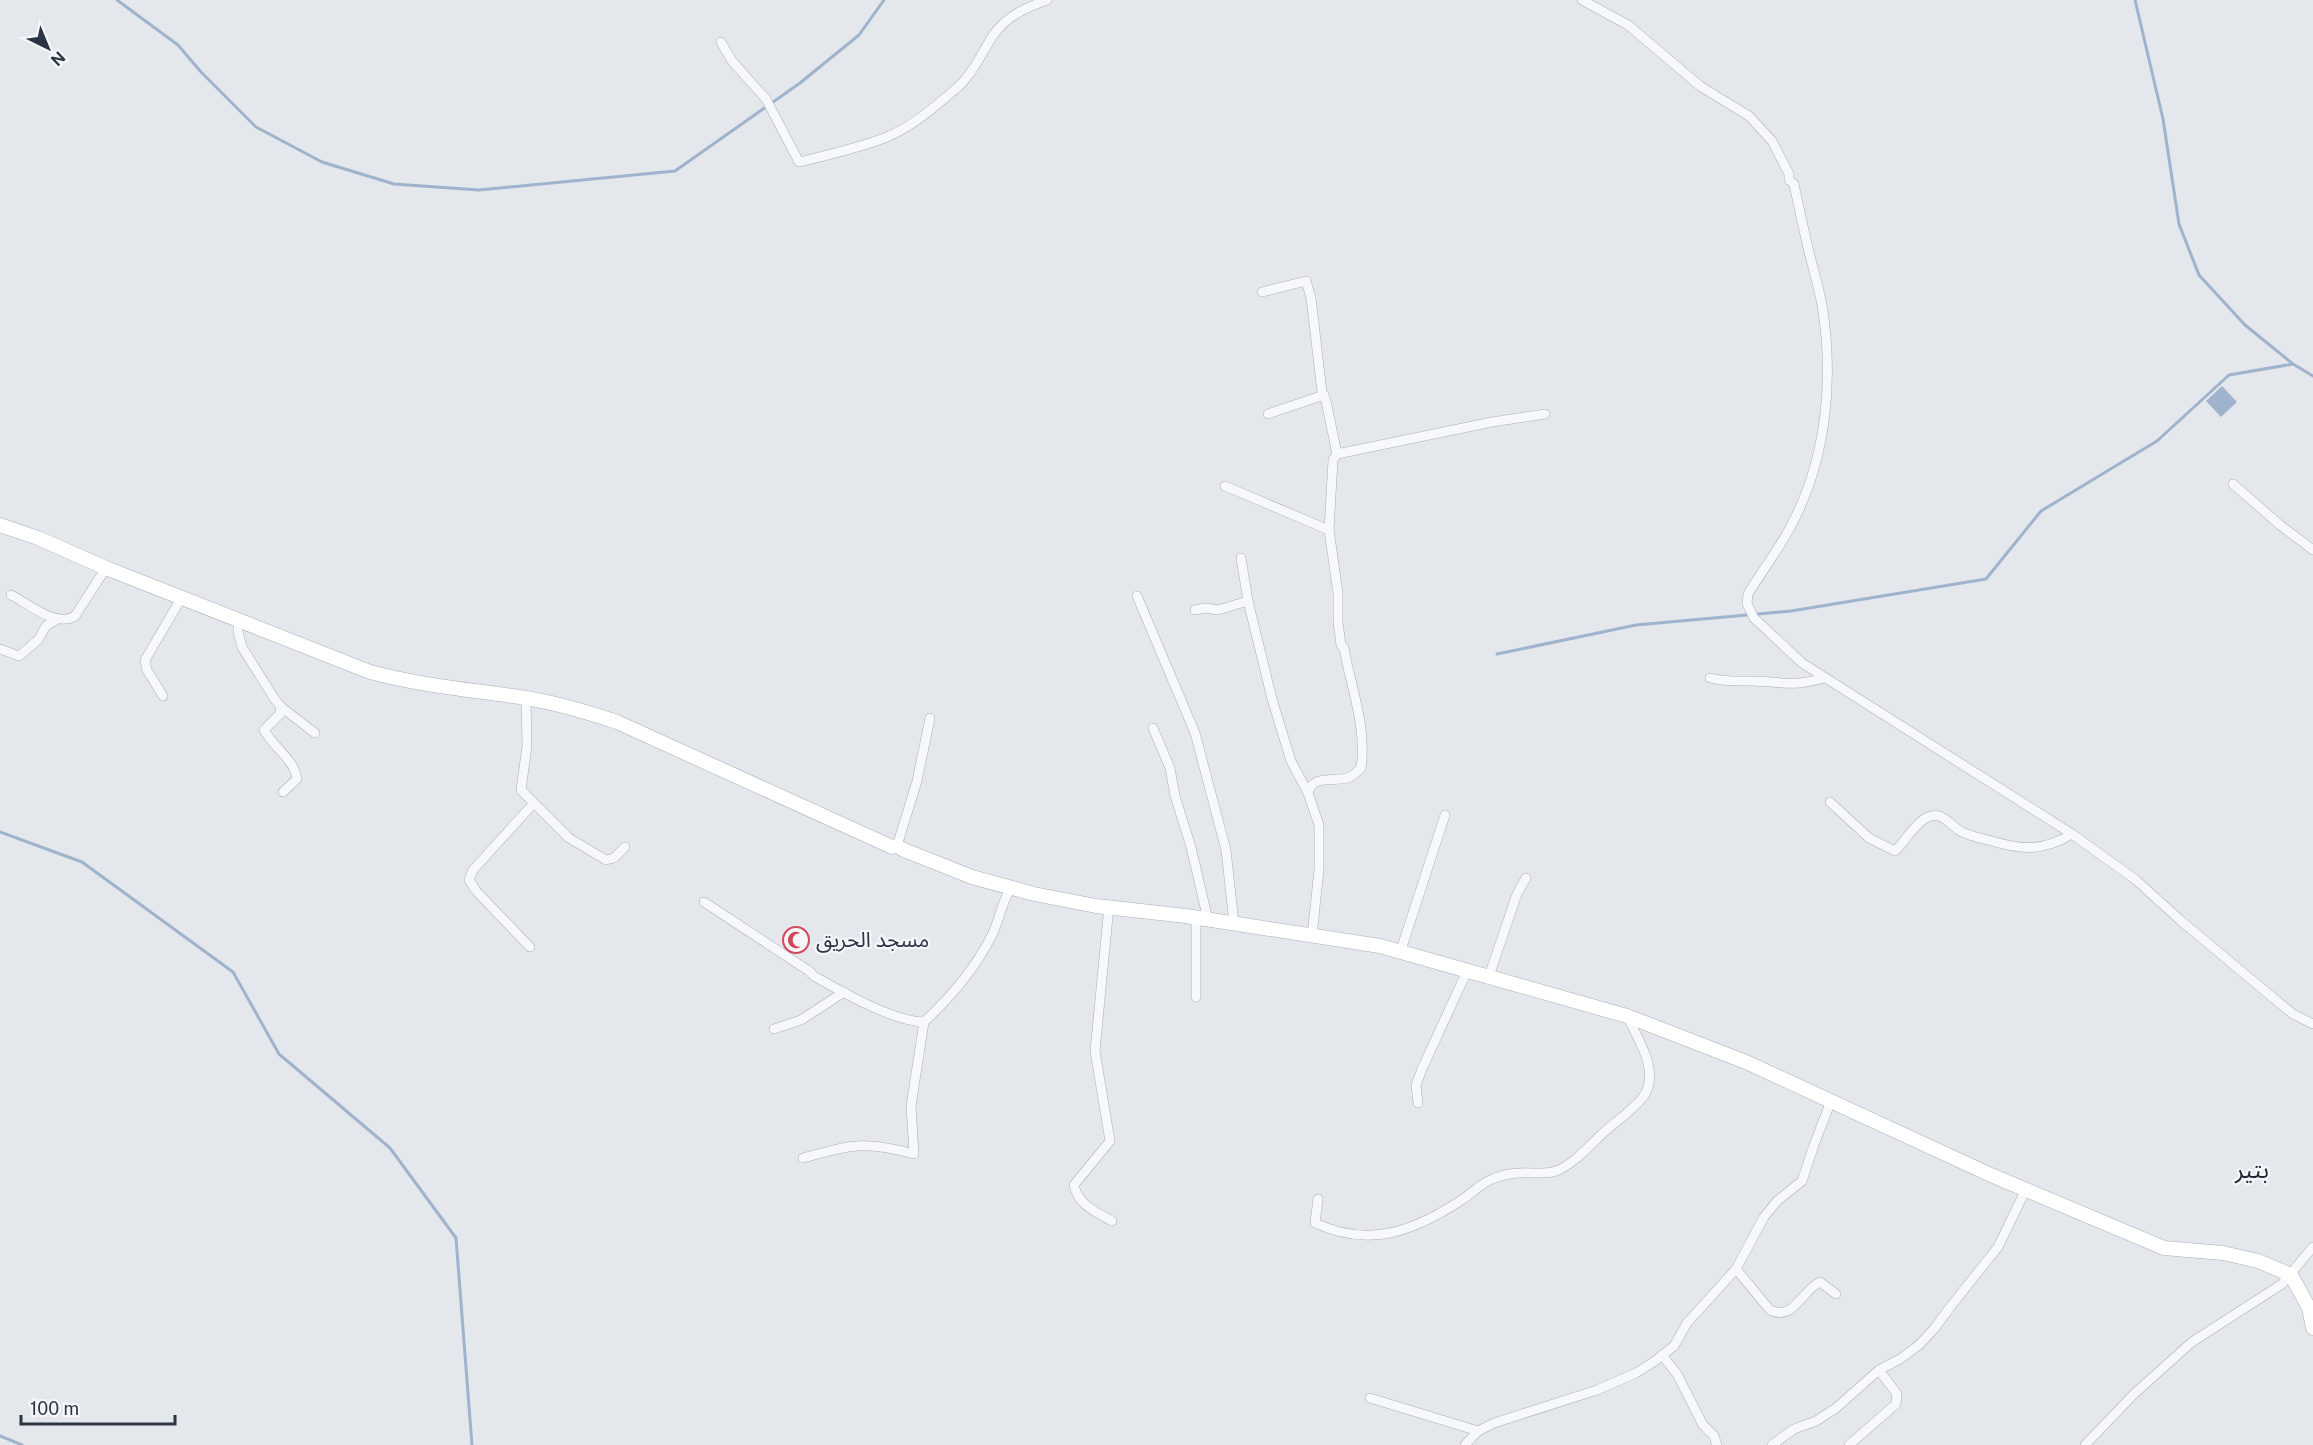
<svg xmlns="http://www.w3.org/2000/svg" width="2313" height="1445" viewBox="0 0 2313 1445" font-family="'Public Sans','Noto Sans Arabic',sans-serif">
<style>
.water{fill:#9fb4cc}
.lines{fill:none;stroke-linecap:round;stroke-linejoin:round}
.stream{stroke:#9fb4cc;stroke-width:3}
.street-casing{stroke:#a9aeb7;stroke-width:10}
.secondary-casing{stroke:#a9aeb7;stroke-width:15}
.street{stroke:#f7f8fa;stroke-width:9}
.secondary{stroke:#fff;stroke-width:14}
.labels{text-anchor:middle;stroke-width:4.5;stroke-linejoin:round;paint-order:stroke}
.poi-label{font-size:21px;fill:#2b3445;stroke:#f4f6f9;text-anchor:start}
.quarter-label{font-size:24px;fill:#1d2536;stroke:#f4f6f9}
</style>
<rect width="100%" height="100%" fill="#e4e7ec"/>
<path class="water" d="M2222,386L2237,402L2221,417L2206,401Z"/>
<g class="lines">
<g class="stream">
<path d="M117,0L178,45L201,72L256,127L322,162L394,184L479,190L675,171L800,83L859,35L884,0"/>
<path d="M2135,0L2163,119L2179,224L2199,275L2245,325L2293,364L2313,376"/>
<path d="M1497,654L1636,625L1791,611L1986,579L2041,511L2157,441L2229,375L2293,364"/>
<path d="M0,832L82,862L233,972L279,1054L390,1148L456,1238L472,1445"/>
<path d="M0,1436L22,1445"/>
</g>
<defs>
<g id="street">
<path d="M1582,0L1628,25L1700,86L1749,116L1772,141L1789,174V180L1794,184C1799,208 1804,232 1810,256C1814,272 1819,288 1822,305C1834,378 1827,457 1792,524C1780,548 1762,571 1748,594L1747,604L1754,618L1802,663L2072,834L2136,880L2180,920L2277,1001L2293,1014L2313,1024"/>
<path d="M721,42L732,61L766,99L799,162C828,155 859,148 887,137C912,127 937,105 958,87C974,72 982,52 994,34C1007,16 1027,7 1047,0"/>
<path d="M1262,292L1306,281L1311,298L1322,392L1326,401L1337,454"/>
<path d="M1268,414L1324,395"/>
<path d="M2233,484L2280,525L2313,550"/>
<path d="M1225,486L1329,530"/>
<path d="M1241,558L1248,601L1272,699L1291,761L1308,793L1319,825V870L1312,935"/>
<path d="M11,595C29,604 56,628 75,616L106,568"/>
<path d="M1137,596L1195,733L1226,850L1234,923"/>
<path d="M1195,610L1206,608L1218,610L1248,601"/>
<path d="M238,621V632L242,647L274,698L281,707L315,733"/>
<path d="M0,649L19,656L38,640L46,626L56,620"/>
<path d="M1710,678C1726,682 1738,681 1753,681C1784,682 1792,687 1824,678"/>
<path d="M163,696L147,670L145,660L182,597"/>
<path d="M526,698L527,746L521,790L569,838L606,860L614,858L625,847"/>
<path d="M281,707L280,714L264,730C274,748 294,759 297,779L283,792"/>
<path d="M1153,728L1170,768L1175,796L1191,847L1208,920"/>
<path d="M1308,793C1313,773 1336,783 1350,777C1354,775 1358,771 1361,768C1367,727 1351,688 1344,648L1341,645L1338,622V593L1329,530L1333,460L1337,454L1492,422L1545,414"/>
<path d="M1830,802L1869,838L1895,851C1906,841 1913,825 1926,818C1942,809 1950,826 1962,832C1970,836 1980,838 1988,840C2021,850 2042,852 2072,834"/>
<path d="M897,846L917,781L930,718"/>
<path d="M704,902L809,971L814,976C842,992 892,1021 924,1022C952,996 975,969 992,935C1000,919 1001,903 1011,888"/>
<path d="M1109,906L1095,1051L1110,1141L1074,1185C1078,1205 1096,1212 1112,1221"/>
<path d="M530,947L477,892L469,880L473,870L534,803"/>
<path d="M1400,953L1445,815"/>
<path d="M1488,979L1517,894L1526,878"/>
<path d="M1196,997V918"/>
<path d="M774,1029L801,1020L844,992"/>
<path d="M1418,1103L1416,1085L1422,1069L1467,971"/>
<path d="M803,1158C851,1145 864,1140 914,1154L911,1106L924,1022"/>
<path d="M1318,1199L1315,1223C1369,1248 1412,1232 1460,1201C1470,1195 1479,1185 1490,1180C1499,1176 1510,1173 1520,1173C1532,1172 1545,1175 1556,1171C1574,1164 1589,1146 1602,1134C1615,1122 1632,1111 1643,1097C1661,1073 1638,1039 1627,1016"/>
<path d="M1736,1269L1770,1310C1793,1322 1802,1290 1820,1282L1836,1294"/>
<path d="M1662,1355L1677,1374L1703,1425L1714,1436L1717,1445"/>
<path d="M1370,1398L1478,1431"/>
<path d="M1465,1445L1478,1431L1494,1423L1597,1390L1636,1373L1655,1361L1674,1346L1687,1323L1736,1269L1764,1217L1777,1201L1802,1181L1814,1145L1831,1101"/>
<path d="M1772,1445L1794,1429L1816,1421L1836,1408L1879,1370L1900,1359L1919,1345L1934,1329L1951,1306L1998,1247L2026,1189"/>
<path d="M1849,1445L1896,1404L1897,1394L1879,1370"/>
<path d="M2085,1445L2134,1394L2192,1342L2282,1284L2313,1247"/>
</g>
<path id="secondary" d="M0,525L38,538L106,568L370,672C422,686 474,690 526,698C557,703 587,712 617,722L892,847L897,846L904,850L972,877L1034,894L1096,906L1186,916L1380,946L1627,1016L1746,1062L1991,1175L2164,1248L2223,1253L2258,1261L2291,1275L2309,1308L2313,1328"/>
</defs>
<use href="#street" class="street-casing"/>
<use href="#secondary" class="secondary-casing"/>
<use href="#street" class="street"/>
<use href="#secondary" class="secondary"/>
</g>
<defs>
<symbol id="mosque-ring" viewBox="-11 -11 22 22"><circle r="9.5" fill="#f4f6f9" stroke="#d1495b" stroke-width="1.5"/><path d="M3.5-4.9A6 6 0 1 0 3.5 4.9A5 5 0 1 1 3.5-4.9Z" fill="#d1495b"/></symbol>
</defs>
<g fill-rule="evenodd">
<use href="#mosque-ring" x="781" y="925" width="30" height="30"/>
</g>
<g class="labels">
<g class="poi-label">
<text x="816" y="947">مسجد الحريق</text>
</g>
<g class="quarter-label">
<text x="2252" y="1178">بتير</text>
</g>
</g>
<g transform="translate(48 48) rotate(137)" stroke="#f4f6f9" stroke-width="4.5" paint-order="stroke">
<path d="M0-4.5L10 22L0 15L-10 22Z" fill="#2b3445"/>
<text y="-9" font-size="16" font-weight="bold" text-anchor="middle" fill="#2b3445">N</text>
</g>
<path d="M21 1415v9h154v-9" fill="none" stroke="#2b3445" stroke-width="3"/>
<text x="30" y="1415" font-size="18" fill="#2b3445" stroke="#f4f6f9" stroke-width="4.5" paint-order="stroke">100 m</text>
</svg>
